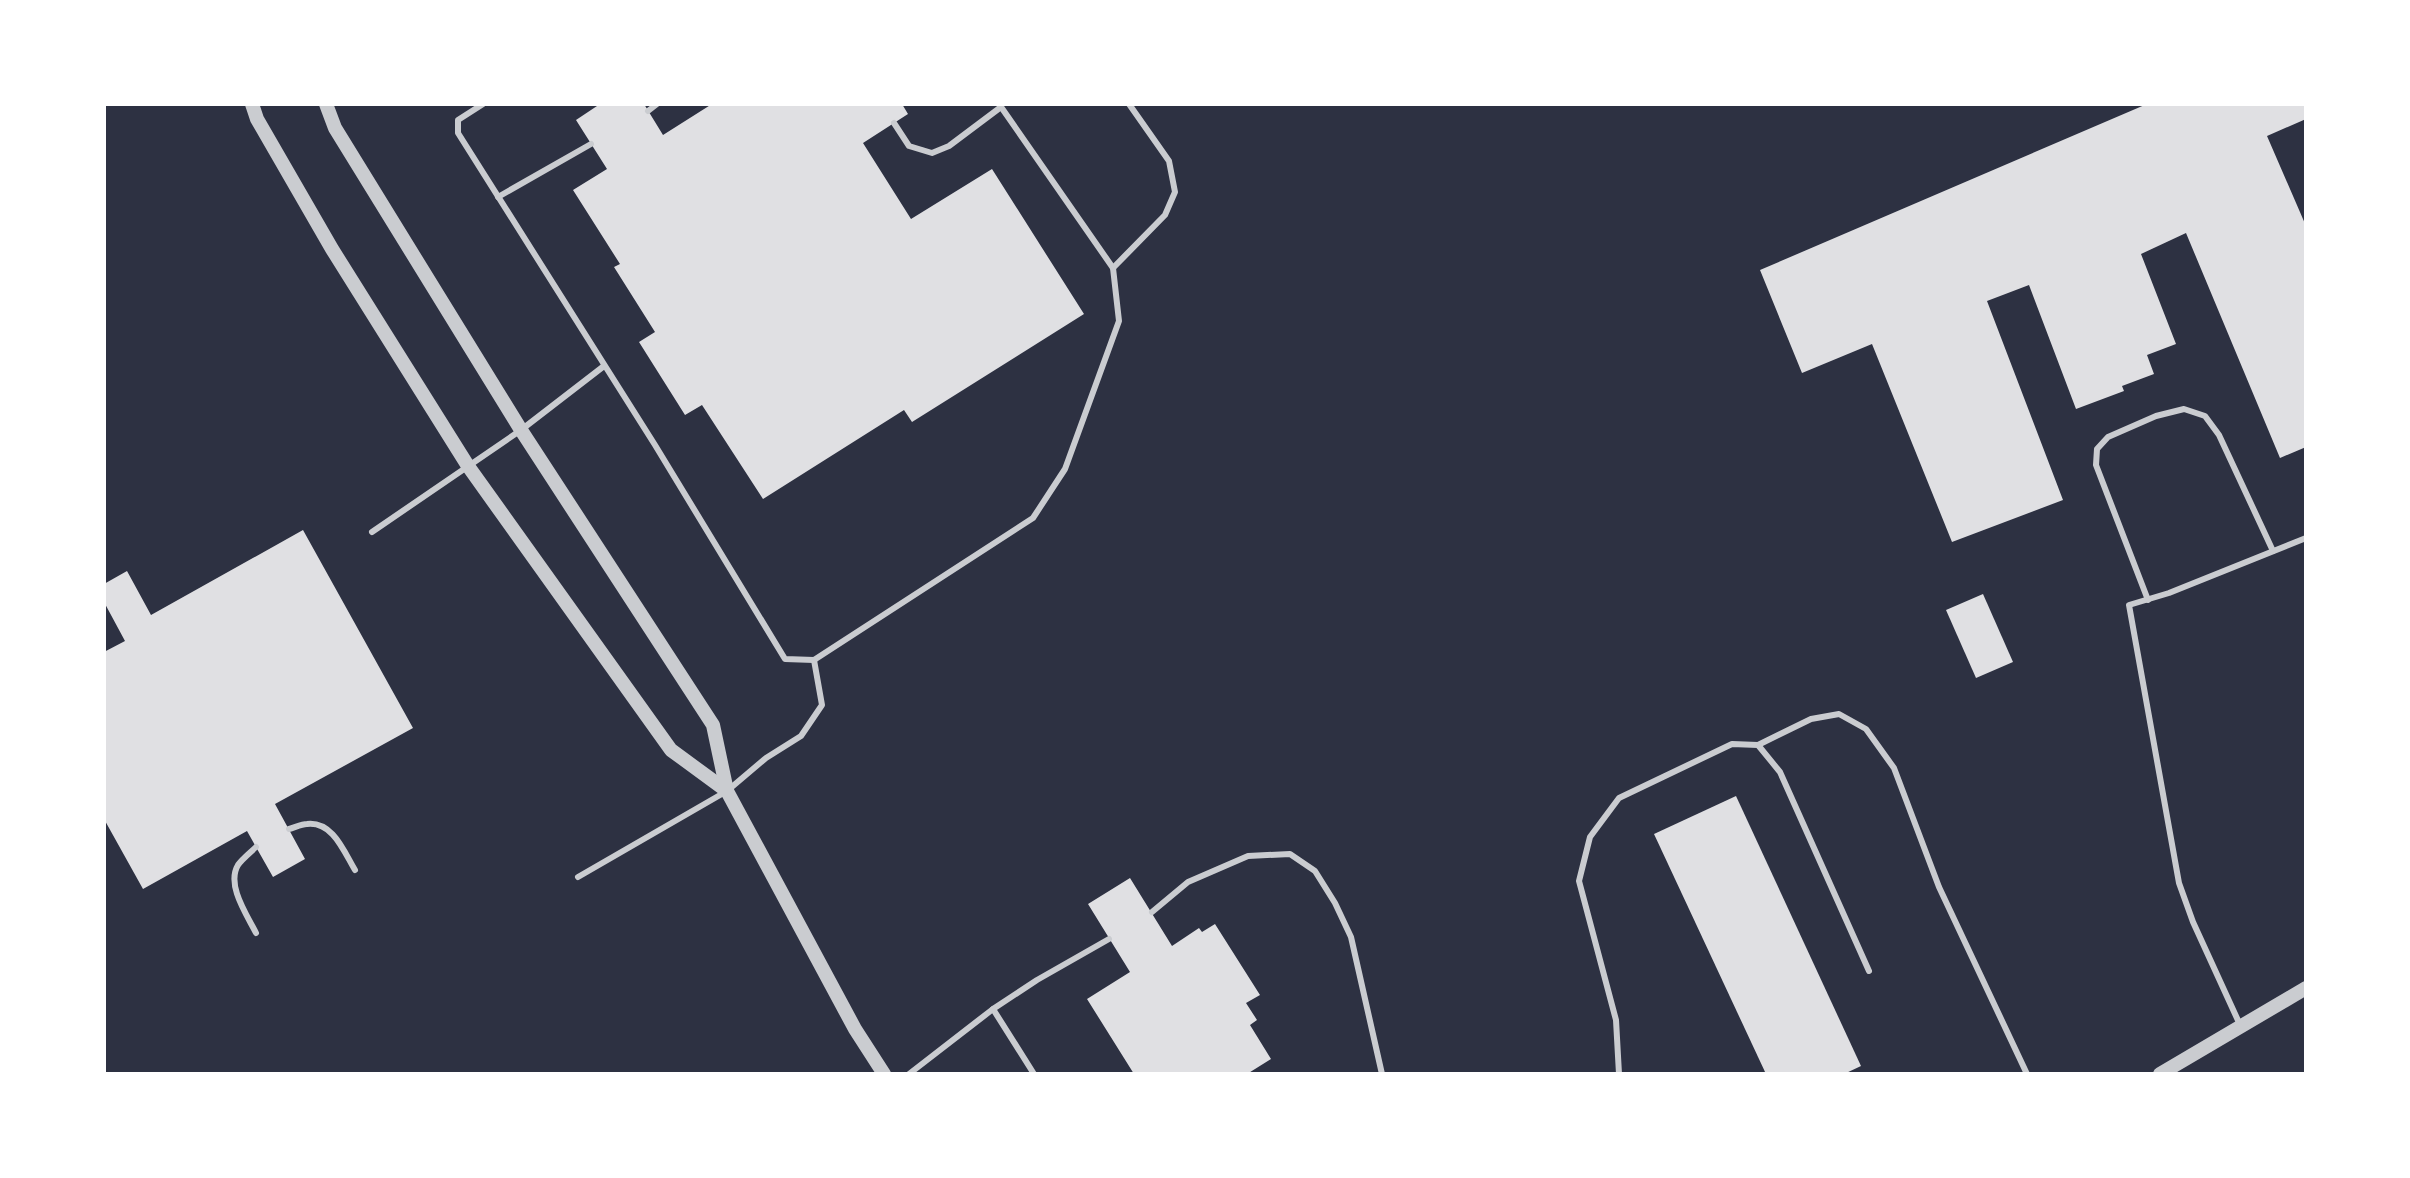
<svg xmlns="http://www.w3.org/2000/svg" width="2410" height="1178" viewBox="0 0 2410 1178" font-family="'PT Serif',serif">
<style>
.building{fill:#e0e0e3}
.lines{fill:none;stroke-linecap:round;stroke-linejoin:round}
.service{stroke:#caccd0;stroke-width:6}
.tertiary{stroke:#caccd0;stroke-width:14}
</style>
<rect width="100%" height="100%" fill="#2d3142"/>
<g class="building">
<path d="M600,104H644L663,135L712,104H902L908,114L863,143L911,219L992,169L1084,314L912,422L904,410L763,499L702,405L685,415L639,342L655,332L614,267L620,264L573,190L607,169L576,120Z"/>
<path d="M2147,104H2306V119L2267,136L2306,226V447L2280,458L2186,233L2141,254L2176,344L2147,355L2154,374L2122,386L2124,391L2076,409L2029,285L1987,301L2063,500L1952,542L1872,344L1802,373L1760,270Z"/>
<path d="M303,530L413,728L275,804L305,859L273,877L247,831L143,889L104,819V652L125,641L104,602V584L127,571L151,615Z"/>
<path d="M1983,594L2013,662L1976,678L1946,610Z"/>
<path d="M1736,796L1861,1066L1844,1074H1766L1654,834Z"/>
<path d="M1130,878L1172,946L1199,928L1202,932L1215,924L1260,995L1246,1003L1257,1020L1250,1025L1271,1059L1247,1074H1134L1087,999L1130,972L1088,904Z"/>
</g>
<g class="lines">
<g class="service">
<path d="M483,104L458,120V133L655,445L785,659L814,660L1033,518L1065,469L1119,321L1113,268L999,104"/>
<path d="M648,111L657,104"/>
<path d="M894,123L909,146L932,153L949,146L1001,107"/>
<path d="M498,197L591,144"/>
<path d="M1113,268L1165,215L1175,192L1169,161L1129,104"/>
<path d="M372,532L521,430L604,366"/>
<path d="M2148,600L2096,465L2097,449L2108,437L2156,416L2184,409L2205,416L2219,435L2273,551"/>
<path d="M1758,745L1811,719L1839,714L1866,729L1894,768L1939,887L2027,1074"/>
<path d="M289,829C294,828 301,824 307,824C333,821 344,852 355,870"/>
<path d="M256,847C251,852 242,859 238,865C226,885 247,915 256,933"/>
<path d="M578,877L727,791L766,758L801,736L822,705L814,660"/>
<path d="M1152,912L1188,882L1248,856L1290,854L1315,871L1335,903L1351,937L1382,1074"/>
<path d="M993,1009L1034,1074"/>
<path d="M2241,1027L2193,922L2179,883L2129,605L2169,593L2306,538"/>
<path d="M909,1074L993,1009L1037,980L1109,939"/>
<path d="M1619,1074L1616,1020L1579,881L1590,837L1619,798L1732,744L1758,745L1780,772L1869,971"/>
</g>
<g class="tertiary">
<path d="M252,104L257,119L332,249L468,466L671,750L727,791"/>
<path d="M326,104L335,128L521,430L713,725L727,791L855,1029L884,1074"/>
<path d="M2160,1074L2306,988"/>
</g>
</g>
<rect width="2410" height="1178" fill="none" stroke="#ffffff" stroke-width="212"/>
</svg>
